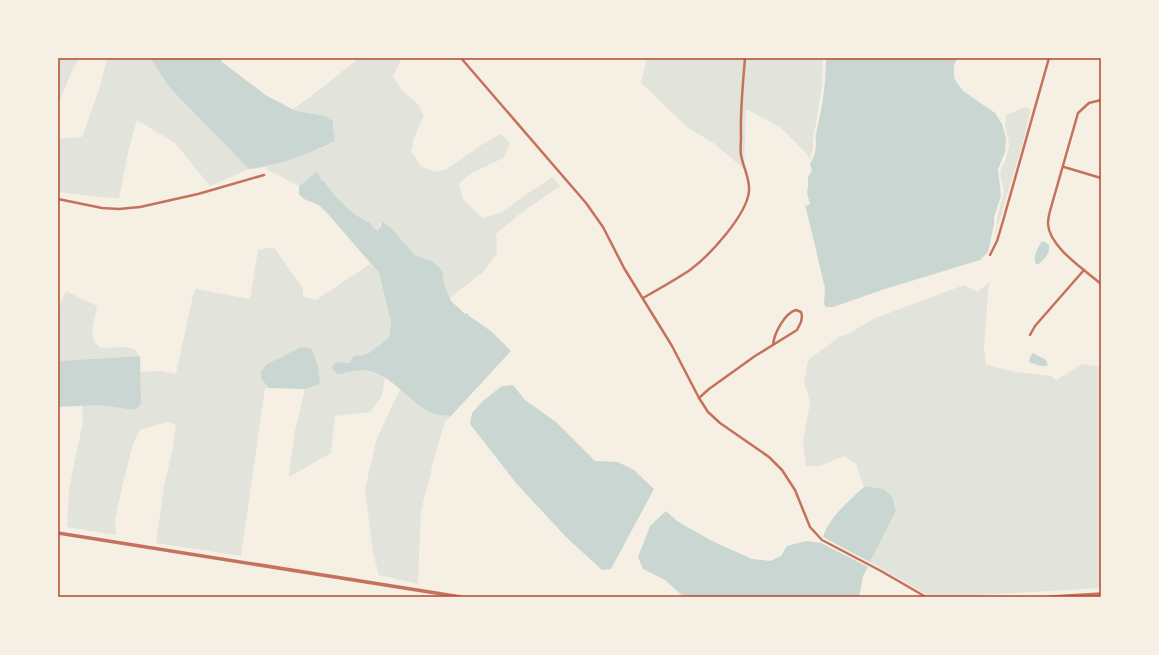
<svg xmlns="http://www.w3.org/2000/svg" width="1159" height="655" viewBox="0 0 1159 655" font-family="Roboto,sans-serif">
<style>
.green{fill:#e2e4dc}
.water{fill:#c9d6d2}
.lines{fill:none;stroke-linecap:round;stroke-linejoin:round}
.minor{stroke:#c5725c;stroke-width:2.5}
.tertiary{stroke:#c5725c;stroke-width:3.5}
.neatline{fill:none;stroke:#b5482f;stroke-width:1.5}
</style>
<rect width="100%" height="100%" fill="#f6efe4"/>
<g class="green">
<path d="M58,58H80L73,68L58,105Z"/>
<path d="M107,58H150L170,88L249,169L210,186L175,143L137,120L129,148L119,198L98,197L58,192V139L82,137L100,87Z"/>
<path d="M359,58H402L393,77L402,90L418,104L424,116L414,138L411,151L421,166L435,172L447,169L481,145L501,134L510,143L503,158L470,174L459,184L463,199L482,218L500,213L552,177L560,186L517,216L496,234L497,253L483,272L450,298L444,283L442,270L432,261L415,255L391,228L381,221L378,230L374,229L370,223L354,214L336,197L324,181L320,179L316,173L299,186L264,168L322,148L335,141L333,129L293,109L310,97Z"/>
<path d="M647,58H823L822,85L816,124L813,136V148L810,159L804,151L780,127L746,109L744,169L715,144L687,127L641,83Z"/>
<path d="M1025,107L1031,109L1024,138L993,243L997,224V218L1003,196L1004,190L1000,175L1001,169L1005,162L1009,146L1008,138L1005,125L1006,115Z"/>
<path d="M274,247L303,289V297L316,300L370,264L379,273L391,322L389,337L372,352L364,355L354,356L349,363L336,362L345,374C364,368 368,371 385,378L382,396L370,412L335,416L331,453L289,477L294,435L305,389L320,383L301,347L267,364L261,371L269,388L275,389L265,388L241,556L156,543L164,486L173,448L176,424L166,422L140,430L133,444L122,487L115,520L116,535L67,527L69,489L83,422L82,406L99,405L135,410L141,404L140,372L161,371L176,374L193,295L196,289L250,299L258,250Z"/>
<path d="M989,282L984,347L986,365L1016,372L1051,376L1056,380L1082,364L1101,367V588L979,595V597H931L870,562L896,511L865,486L864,487L856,464L844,456L820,466H806L803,443L810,402L804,382L808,360L839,337L848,334L873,319L964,285L978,292Z"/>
<path d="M66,291L97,306L92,332L94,342L101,348L127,347L134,349L140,356L58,361V316L60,303Z"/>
<path d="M400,390L433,413L451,416L445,422L438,444L421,511L418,584L379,575L373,553L365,489L377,438Z"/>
</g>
<g class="water">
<path d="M150,58H220L222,62L267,96L296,111L324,116L333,121V129L335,141C312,153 274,167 249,169L170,88Z"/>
<path d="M826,58H957L954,66V78L963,91L995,113L1002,124L1006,138L1005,152L998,169L1001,196L994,217V224L988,252L980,260L885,289L833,307H826L824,304L825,288L805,204L807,206L810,204L807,193L808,186V177L812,171L810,164C814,158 816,151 816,143C816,140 815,137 816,134C822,109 826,84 826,58Z"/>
<path d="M317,172L321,178L320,179L324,181L336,197L354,214L370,223L374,229L378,230L381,226L382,221L391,228L415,255L432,261L442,270L444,283L451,301L465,314L468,313V315L492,332L511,351L451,416C445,415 438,415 432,413C409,403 394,376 368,371C357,369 348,374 337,374L332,368L336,362L349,363L354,356L364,355L371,352V351L379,346L389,337L391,322L379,273L328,214L319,205L304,199L299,194V186Z"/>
<path d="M1042,241L1045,242L1049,245C1050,254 1045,258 1039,264H1036C1032,257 1038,248 1042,241Z"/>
<path d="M301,347L312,349L318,367L320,384L305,389L269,388L261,378V371L267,364Z"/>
<path d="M1033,353L1046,360L1048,365C1042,368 1035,364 1029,362L1030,357Z"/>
<path d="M140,356L141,404L135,410L99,405L58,407V361Z"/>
<path d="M513,385L525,400L556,422L595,461L618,462L634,470L654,489L611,569L602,570L566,537L516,483L470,424L472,413L484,400L502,386Z"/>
<path d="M865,486L883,489L892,496L896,511L870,562L823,537C829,517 850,500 865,486Z"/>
<path d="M666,511L677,521L712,541L752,559L770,561L781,556L787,546L806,541L821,543L868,567L863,576L859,597H684L665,580L643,569L638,557L650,526Z"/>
</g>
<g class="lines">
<g class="minor">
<path d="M461,58L586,203L603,227L624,268L672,346L699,398L708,412L720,423L769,457L782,470L795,490L810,527L822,540L881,571L926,597"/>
<path d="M1101,100L1089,103L1078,113L1050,211C1049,215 1048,220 1048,224C1049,247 1085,270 1101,284"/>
<path d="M1064,167L1101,178"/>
<path d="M58,199L102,208L119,209L140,207L198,194L264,175"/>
<path d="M990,255L997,241L1003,221L1049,58"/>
<path d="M643,298C659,289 675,280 690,270C709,256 747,215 749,191C750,178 743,167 741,155C740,149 741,143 741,137C740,111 743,84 745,58"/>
<path d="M1030,335L1035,326L1084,270"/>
<path d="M699,398L709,389L755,356L797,330L801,322L802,316L801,312L796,310C785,313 774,333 773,345"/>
</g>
<g class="tertiary">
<path d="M58,533L461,597"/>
<path d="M1050,597L1101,594"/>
</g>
</g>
<rect width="1159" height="655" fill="none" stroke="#f6efe4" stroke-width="118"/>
<rect x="59" y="59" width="1041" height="537" class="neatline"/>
</svg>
